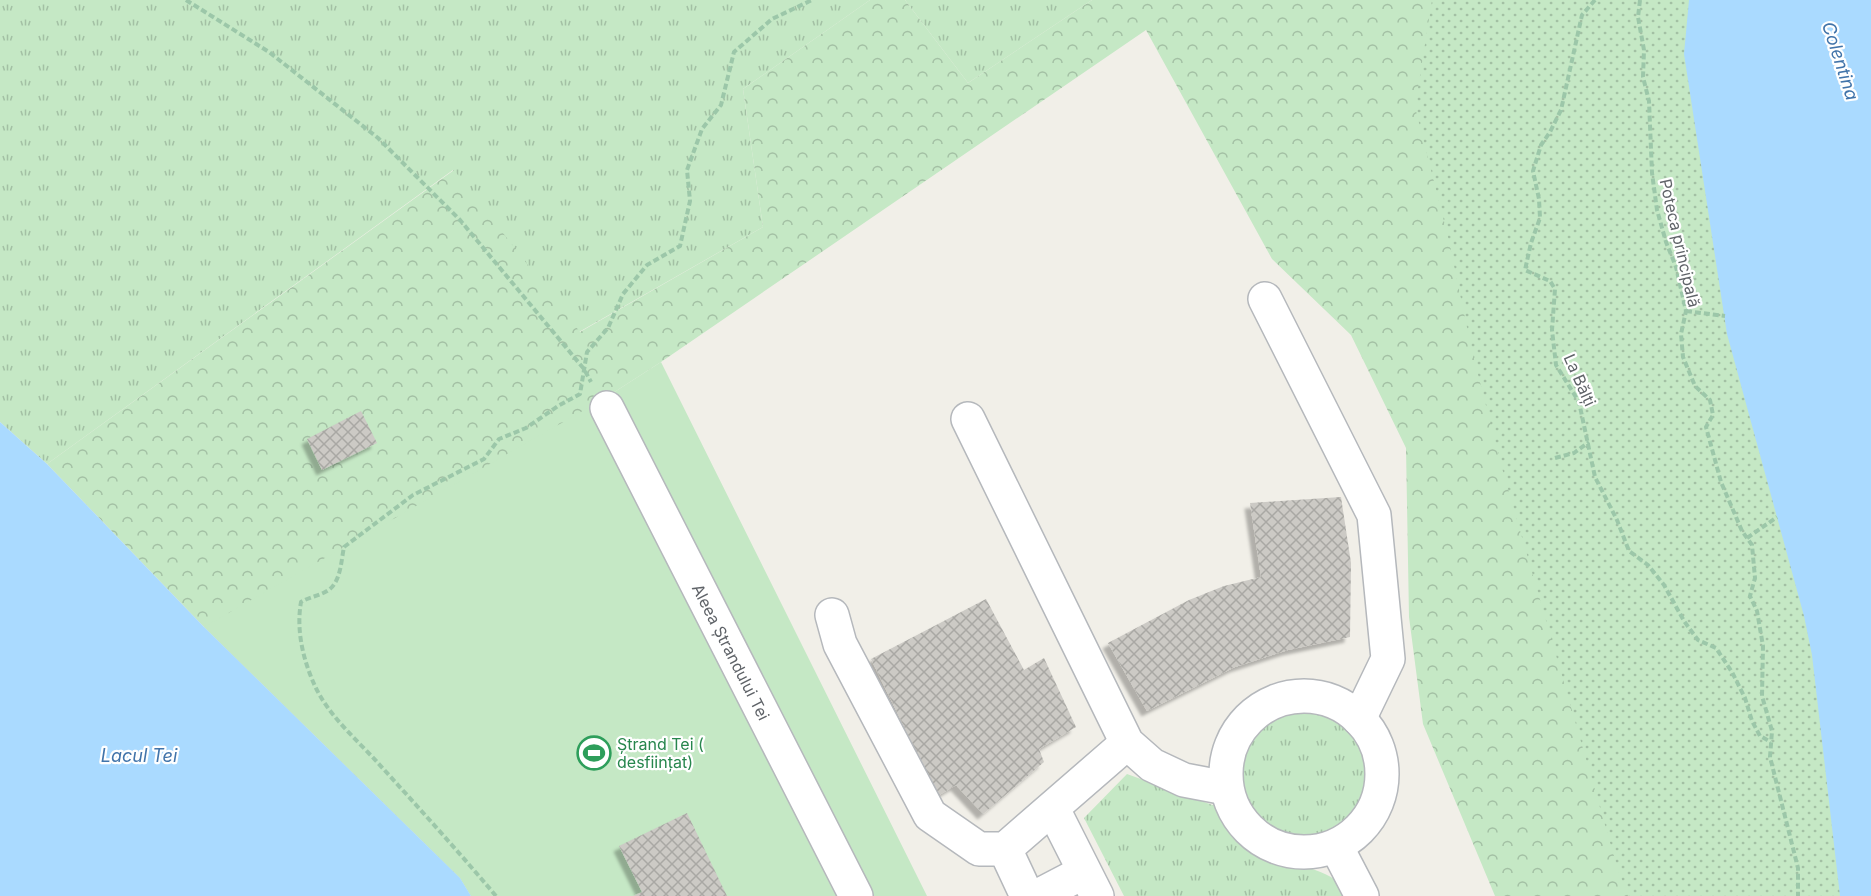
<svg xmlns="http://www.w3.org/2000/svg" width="1871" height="896" viewBox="0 0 1871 896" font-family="Inter,sans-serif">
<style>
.grass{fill:url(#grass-tufts)}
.forest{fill:url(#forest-crowns)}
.park{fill:url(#park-dots)}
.pitch{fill:#c5e8c5}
.water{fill:#aadaff}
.building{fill:url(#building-cross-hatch);filter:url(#shadow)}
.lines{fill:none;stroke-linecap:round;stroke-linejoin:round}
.minor-casing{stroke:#b5b8bc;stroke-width:36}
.path{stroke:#9cc7a9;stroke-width:4;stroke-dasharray:6 3;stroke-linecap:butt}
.minor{stroke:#fff;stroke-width:33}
.labels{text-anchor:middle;stroke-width:4.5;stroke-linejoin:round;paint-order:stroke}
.street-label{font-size:16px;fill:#5f6368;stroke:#fff}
.leisure-label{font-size:16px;fill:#27864d;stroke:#fff;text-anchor:start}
.water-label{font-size:18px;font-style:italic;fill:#4174aa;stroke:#fff}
</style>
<defs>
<pattern id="grass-tufts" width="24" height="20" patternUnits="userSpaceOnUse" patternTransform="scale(1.5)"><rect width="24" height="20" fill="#c5e8c5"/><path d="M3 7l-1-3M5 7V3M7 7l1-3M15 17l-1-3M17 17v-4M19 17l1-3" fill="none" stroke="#a3c0a4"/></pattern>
<pattern id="forest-crowns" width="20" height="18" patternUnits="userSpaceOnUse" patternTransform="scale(1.5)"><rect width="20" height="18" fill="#c5e8c5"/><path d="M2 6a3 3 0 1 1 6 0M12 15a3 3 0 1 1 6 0" fill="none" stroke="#a3c0a4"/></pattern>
<pattern id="park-dots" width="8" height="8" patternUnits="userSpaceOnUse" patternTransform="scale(1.5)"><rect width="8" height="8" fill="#c5e8c5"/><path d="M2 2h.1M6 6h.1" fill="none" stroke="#a3c0a4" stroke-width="1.8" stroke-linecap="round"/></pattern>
<pattern id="building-cross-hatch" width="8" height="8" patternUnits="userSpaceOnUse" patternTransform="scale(1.5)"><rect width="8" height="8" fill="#cccac5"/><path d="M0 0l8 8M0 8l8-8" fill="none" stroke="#a9a8a4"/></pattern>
<filter id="shadow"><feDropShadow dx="-5.5" dy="5.5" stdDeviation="1.5" flood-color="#0004"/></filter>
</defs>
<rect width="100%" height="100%" fill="#f1efe8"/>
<g class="grass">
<path d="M0,0H870L743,89L763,227L579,332L453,170L47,464L0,422Z"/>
<path d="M905,0H1092L968,83Z"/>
<circle cx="1305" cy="774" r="64"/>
<path d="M1127,774L1218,807C1223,817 1228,834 1235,840C1269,870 1326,857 1351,896H1124L1084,818Z"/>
</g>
<path class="forest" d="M870,0H905L968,83L1092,0H1565L1727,896H1495L1423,724L1409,617L1406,448L1351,335L1272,259L1146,30L661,362L602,400L471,896L460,878L204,627L47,464L454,170L580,332L763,227L743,89Z"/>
<path class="park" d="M1432,0H1871V896H1628L1618,870L1502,468L1472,351L1448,237L1415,107Z"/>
<path class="pitch" d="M661,362L927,896H471L460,878L204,627L602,400Z"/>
<g class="water">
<path d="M1689,0H1871V896H1840L1812,655L1804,616L1727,334L1684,54Z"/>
<path d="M0,422L47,464L204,627L460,878L471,896H0Z"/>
</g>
<g class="building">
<path d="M361,411L377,443L322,470L307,439Z"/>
<path d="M1341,497L1351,563L1350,637L1288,650L1235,667L1147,711L1108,643L1189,600L1224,586L1261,577L1250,503Z"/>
<path d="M986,599L1024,670L1044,658L1076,727L1039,749L1044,762L983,814L956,785L929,801L906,752L914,747L871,659Z"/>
<path d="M687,813L727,896H633L642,892L619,846Z"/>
</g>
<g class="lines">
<defs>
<g id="minor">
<path d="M1265,299L1374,515L1388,659L1359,719"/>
<path d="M607,408L856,896"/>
<path d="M968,419L1127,743L1152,765L1184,780L1226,788"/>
<path d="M832,615L840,644L930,815L979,849H1005L1127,743"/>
<circle cx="1304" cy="774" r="78"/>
<path d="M1053,809L1097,896"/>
<path d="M1336,846L1362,896"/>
<path d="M1005,849L1027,896"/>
<path d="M1038,896L1084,872"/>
</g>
</defs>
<use href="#minor" class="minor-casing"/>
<g class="path">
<path d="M186,0L269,52L378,138L460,220L584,369L591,382"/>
<path d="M1595,0L1582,15L1561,110L1550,132L1541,145L1533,171L1539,199L1540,218L1531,243L1525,270L1550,281L1555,289L1552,330L1556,365L1579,402L1595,477L1617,520L1629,551L1648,565L1664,585L1684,621L1698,640L1716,648L1732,672L1745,698L1752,721L1760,736L1771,742"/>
<path d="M1640,0L1638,17L1644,50L1643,77L1649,101L1652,173L1657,210L1666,242L1676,267L1686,311L1681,334L1683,357L1695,386L1710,400L1713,415L1706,427L1721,482L1742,531L1752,545L1755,578L1750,596L1757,611L1763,646L1762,696L1772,731L1770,757L1798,868V896"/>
<path d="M1686,311L1725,316"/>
<path d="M1555,458L1574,453L1589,442"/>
<path d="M1747,538L1777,517"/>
<path d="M496,896C458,851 418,807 378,763C357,740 328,715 315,686C303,660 296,630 301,602C309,597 319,596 327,591C341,583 341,561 344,547L413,495L484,459L499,439L526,428L558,406L580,394L587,352L608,328L623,294L647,265L680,246L690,201L687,170L702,129L721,105L734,52L772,19L812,0"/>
</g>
<use href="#minor" class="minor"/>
</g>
<defs>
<symbol id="stadium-ring" viewBox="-11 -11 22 22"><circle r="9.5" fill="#fff" stroke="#2e9e5b" stroke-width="1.5"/><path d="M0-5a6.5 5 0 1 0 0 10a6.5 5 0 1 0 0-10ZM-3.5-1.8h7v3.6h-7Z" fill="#2e9e5b"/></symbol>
</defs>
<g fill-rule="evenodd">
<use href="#stadium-ring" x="575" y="734" width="38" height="38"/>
</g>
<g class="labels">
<g class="street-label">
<text transform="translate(1680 243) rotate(77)" y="6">Poteca principală</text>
<text transform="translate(1580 380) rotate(66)" y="6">La Bălți</text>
<text transform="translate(731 652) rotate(63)" y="6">Aleea Ștrandului Tei</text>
</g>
<g class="leisure-label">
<text x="617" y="750">Ștrand Tei (<tspan x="617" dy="18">desființat)</tspan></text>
</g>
<g class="water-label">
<text transform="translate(1840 61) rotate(72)" y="6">Colentina</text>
<text x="139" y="762">Lacul Tei</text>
</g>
</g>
</svg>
